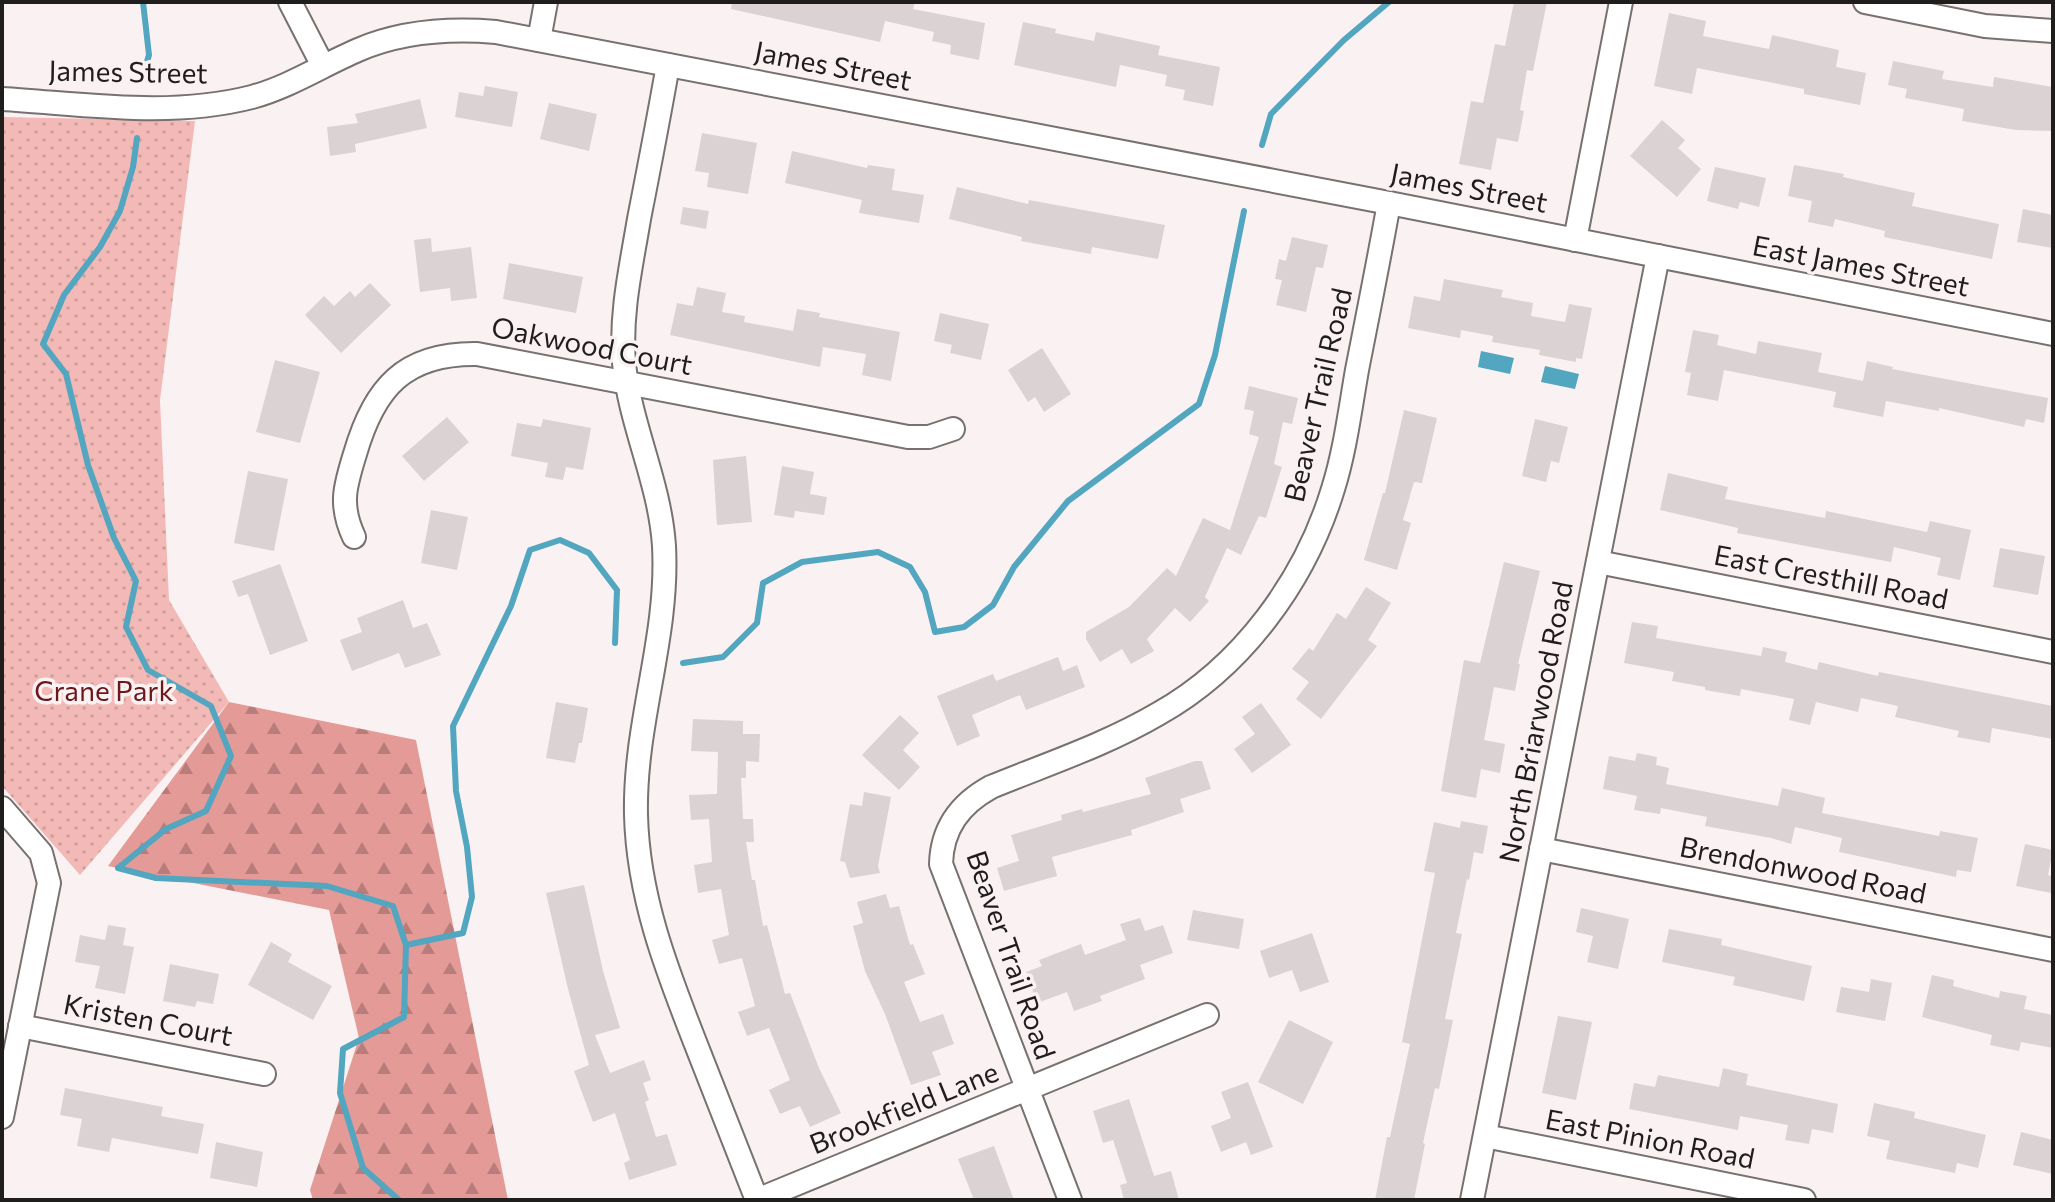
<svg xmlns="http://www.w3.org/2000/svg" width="2055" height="1202" viewBox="0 0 2055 1202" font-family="Commissioner,sans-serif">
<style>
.forest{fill:url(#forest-firs)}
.park{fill:url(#park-dots)}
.water{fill:#52a6c0}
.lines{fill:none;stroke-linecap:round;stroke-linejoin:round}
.stream{stroke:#52a6c0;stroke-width:6}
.building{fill:#dbd3d3}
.minor-casing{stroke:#777170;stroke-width:26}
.minor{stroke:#fff;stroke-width:22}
.labels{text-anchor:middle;stroke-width:7;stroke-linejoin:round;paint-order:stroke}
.street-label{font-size:28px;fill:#201d1d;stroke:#faf2f2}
.park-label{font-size:28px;fill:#6d171d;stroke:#faf2f2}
</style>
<defs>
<pattern id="forest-firs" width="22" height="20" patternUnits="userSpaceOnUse" patternTransform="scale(2)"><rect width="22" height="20" fill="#e49a96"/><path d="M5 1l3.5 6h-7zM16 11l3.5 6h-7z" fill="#b87d7a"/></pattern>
<pattern id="park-dots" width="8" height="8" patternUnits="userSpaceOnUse" patternTransform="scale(2)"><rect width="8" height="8" fill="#f2b9b6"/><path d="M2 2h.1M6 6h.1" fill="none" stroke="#cf9f9c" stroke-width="1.8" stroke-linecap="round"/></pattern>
</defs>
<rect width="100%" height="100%" fill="#faf2f2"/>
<path class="forest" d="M229,702L416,740L508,1200H313L310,1190L359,1038L329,910L108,866Z"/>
<path class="park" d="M2,117L195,121L160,400L169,600L229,702L80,875L2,786Z"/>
<g class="water">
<path d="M1481,351L1514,358L1510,374L1478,367Z"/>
<path d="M1545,366L1579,374L1575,389L1541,382Z"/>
</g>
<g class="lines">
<g class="stream">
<path d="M142,77L149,55L143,2"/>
<path d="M137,138L133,167L120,211L100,247L64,295L43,344L66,374L88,465L114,538L136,581L126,627L148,670L211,706L231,756L206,811L166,829L118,868L156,878L327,886L393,906L406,945L404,1017L343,1049L340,1093L363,1168L399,1200"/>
<path d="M1262,145L1271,114L1344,40L1389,2"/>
<path d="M683,663L723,657L757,623L763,583L802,562L878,552L910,567L925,592L935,632L964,627L993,605L1014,567L1068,501L1199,404L1215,355L1244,211"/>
<path d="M406,945L463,933L472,897L467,847L456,791L453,726L511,606L530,550L560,540L589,553L617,590L615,643"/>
</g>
</g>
<g class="building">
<path d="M732,2H915L913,9L985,23L979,60L950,54L951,45L932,41L934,32L885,21L880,42L731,9Z"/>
<path d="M1514,2H1547L1533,71L1527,70L1520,110L1524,111L1518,142L1497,138L1491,170L1459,164L1471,101L1483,103L1495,44L1505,46Z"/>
<path d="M1669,13L1706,21L1703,36L1769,49L1772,35L1839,50L1836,67L1866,73L1860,105L1804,94V89L1697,68L1692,94L1654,86Z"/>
<path d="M1023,22L1056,29L1055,33L1094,41L1096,32L1160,46L1158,55L1220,67L1213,106L1183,100L1185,90L1165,86L1167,75L1120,65L1116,87L1014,65Z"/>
<path d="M1893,61L1944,71L1942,79L1993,87L1994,77L2053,87V131L2016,130L1962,121L1964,109L1905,98L1907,89L1888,85Z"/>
<path d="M485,86L518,92L512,127L455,117L459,92L483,96Z"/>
<path d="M420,99L427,128L355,144L356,152L330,156L327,127L358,123L355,114Z"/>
<path d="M549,103L597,114L589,151L540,139Z"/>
<path d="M1662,120L1685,140L1678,148L1701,169L1677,197L1630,156Z"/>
<path d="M702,133L757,143L748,194L707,187L709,173L695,171Z"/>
<path d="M792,151L867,168L868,165L895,169L892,190L924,195L919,223L859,213L862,200L785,183Z"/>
<path d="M1794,165L1844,174L1843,177L1915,193L1912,206L1999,224L1992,259L1884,237L1885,231L1835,219L1833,227L1808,222L1812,201L1788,196Z"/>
<path d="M1715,167L1766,178L1759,207L1740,202L1738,209L1707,201Z"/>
<path d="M957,187L1028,204L1029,200L1165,225L1158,259L1092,247L1091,254L1021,241L1022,237L949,219Z"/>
<path d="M683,207L709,211L706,229L680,224Z"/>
<path d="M2023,209L2053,215V248L2017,242Z"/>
<path d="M1292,237L1328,245L1323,268L1316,267L1306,312L1276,305L1282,280L1275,279L1279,259L1286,261Z"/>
<path d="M431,238L432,252L471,247L477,298L451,301L450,288L420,292L414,240Z"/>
<path d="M509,263L583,277L576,313L503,299Z"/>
<path d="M1444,279L1503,290L1501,297L1533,303L1531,316L1565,322L1569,304L1592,308L1582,359L1576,358V362L1539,355L1540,350L1492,342L1493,336L1461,330L1460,338L1408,328L1414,296L1440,301Z"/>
<path d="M370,283L391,305L341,353L305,315L324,296L334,306L350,291L355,297Z"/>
<path d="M697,287L726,293L722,312L745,316L744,322L793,331L797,309L820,313L819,317L900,332L891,381L862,375L866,354L823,347L820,367L670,335L677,303L693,306Z"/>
<path d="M940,313L989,324L981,360L950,353L952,345L934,341Z"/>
<path d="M1693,330L1719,335L1717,345L1756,354L1758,341L1822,353L1818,372L1863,381L1867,361L1893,367L1892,369L2048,398L2044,423L2026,419L2024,427L1939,408V411L1886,401L1883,417L1833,407L1836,392L1724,370L1718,401L1687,395L1691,373L1685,372Z"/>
<path d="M1042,348L1071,394L1044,412L1035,397L1028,402L1008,370Z"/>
<path d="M275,360L320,372L300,443L256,432Z"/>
<path d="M1249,386L1298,398L1292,424L1283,422L1274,464L1282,467L1266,518L1259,516L1241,555L1227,548L1205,597L1209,601L1190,622L1175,608L1147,639L1154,651L1131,664L1122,649L1100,662L1086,639V632L1129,607L1167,568L1176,576L1203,518L1230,530L1259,437L1249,434L1254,411L1244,409Z"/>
<path d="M1404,410L1437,418L1422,483L1414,482L1403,520L1411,523L1397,570L1364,560L1383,493H1385Z"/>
<path d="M447,417L469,442L424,481L402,456Z"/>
<path d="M543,419L591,428L583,470L566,467L563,480L545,477L548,463L511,456L517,423L541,427Z"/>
<path d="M1535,419L1568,427L1559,463L1551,461L1546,482L1522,476Z"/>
<path d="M746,456L752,522L717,525L713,460Z"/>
<path d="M782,466L814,472L810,494L827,497L824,515L795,511L794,518L774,515Z"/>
<path d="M248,471L288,479L274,551L234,543Z"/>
<path d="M1668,473L1728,487L1725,499L1825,518L1826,511L1927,532L1930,521L1971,530L1960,580L1937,575L1941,558L1894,547L1891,562L1737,533L1738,528L1660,510Z"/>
<path d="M431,510L468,517L457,570L421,563Z"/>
<path d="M2000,548L2045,556L2038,595L1993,587Z"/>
<path d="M1504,562L1540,571L1518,664H1520L1515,691L1494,687L1484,740L1505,744L1500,773L1481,769L1476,798L1441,791L1464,660L1480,663Z"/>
<path d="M280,564L308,641L270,655L248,594L238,597L232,581Z"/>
<path d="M1366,587L1391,603L1368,640L1377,646L1321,719L1296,699L1309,682L1292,669L1309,648L1313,651L1337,613L1346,619Z"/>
<path d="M403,600L413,628L427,623L441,655L405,668L399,653L352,671L340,640L362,632L357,618Z"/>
<path d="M1632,622L1658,626L1656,638L1761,656L1763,647L1787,652L1785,662L1817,670L1819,662L1878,676L1879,672L2053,706V739L1992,728L1990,743L1957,737L1959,731L1895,717L1898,706L1861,698L1858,712L1816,702L1810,725L1789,720L1794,699L1741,689L1740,696L1705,690V687L1672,681L1674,672L1624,663Z"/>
<path d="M1058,657L1063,671L1077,665L1085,687L1026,710L1020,695L972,715L980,736L957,746L937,696L993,674L996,681Z"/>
<path d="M556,702L588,708L582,743H579L575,763L546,758Z"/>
<path d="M1261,703L1291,745L1252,773L1234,749L1255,734L1242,717Z"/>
<path d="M900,715L919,733L903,750L920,767L899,790L862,755Z"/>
<path d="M693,719L743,721V734H760L759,762L746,761V778H741L743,819H753L754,842H746L752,880H755L763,926L767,925L785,994L790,993L819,1068L841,1113L810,1127L800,1106L780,1114L769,1090L790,1080L769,1028L747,1036L738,1012L755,1006L742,958L719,964L712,940L729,935L721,889L698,893L694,865L712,862L709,819L691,820L689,795L717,794L718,752L691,751Z"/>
<path d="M1637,753L1657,757L1656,765L1669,768L1666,784L1778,806L1782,788L1825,798L1822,813L1939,836L1940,831L1978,838L1971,872L1957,870L1956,877L1839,852L1842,838L1795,827L1791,844L1771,838L1705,826L1707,817L1661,808L1660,814L1634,810L1637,796L1603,789L1609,756L1635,761Z"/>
<path d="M1195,761H1202L1211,789L1180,799L1184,812L1131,830L1132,835L1052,857L1057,876L1004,891L997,868L1019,861L1011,835L1062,820L1061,815L1082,809L1083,812L1151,794L1145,778Z"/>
<path d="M864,792L891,797L878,866L880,873L850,878L845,862L840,861L850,804L862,806Z"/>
<path d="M1461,821L1488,826L1483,854L1474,852L1469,880L1467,879L1456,933L1462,934L1445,1019L1453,1020L1439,1089L1435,1088L1423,1143L1425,1144L1414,1200H1375L1387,1137H1390L1410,1044L1402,1042L1435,873L1424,871L1434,822L1460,828Z"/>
<path d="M2025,844L2053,850L2048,875L2053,876L2051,893L2016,886Z"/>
<path d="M584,885L603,971L620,1028L595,1035L610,1073L644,1060L651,1080L643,1083L649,1100L645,1102L656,1137L667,1134L677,1165L629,1180L624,1163L630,1160L615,1113L593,1122L574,1071L589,1065L568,989L546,893Z"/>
<path d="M886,894L890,908L899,906L910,945L913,944L925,974L904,982L920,1022L943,1014L954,1044L932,1052L941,1075L911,1085L885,1014L865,971L853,926L863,923L857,902Z"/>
<path d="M1581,908L1629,919L1618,969L1587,962L1593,936L1576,932Z"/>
<path d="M1193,910L1244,919L1239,949L1187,940Z"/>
<path d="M1140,918L1145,931L1163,925L1173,953L1140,965L1145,979L1100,996L1102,1001L1074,1011L1067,992L1037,1003L1026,972L1042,966L1039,960L1081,944L1085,955L1126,940L1120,924Z"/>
<path d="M108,925L126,928L123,945L134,947L125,994L95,988L100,966L75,962L80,935L105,940Z"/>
<path d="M1669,929L1722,939L1721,945L1812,966L1804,1001L1733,985L1735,977L1662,962Z"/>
<path d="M1312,933L1329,982L1300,992L1292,970L1269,978L1260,951Z"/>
<path d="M271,942L292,954L288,962L332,986L313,1020L248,985Z"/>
<path d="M170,964L219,974L213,1004L197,1001L195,1007L163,1001Z"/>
<path d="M1932,975L1954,980L1953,986L1999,998L2000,991L2027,996L2024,1009L2053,1015V1048L2021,1042L2019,1051L1990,1045L1992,1035L1922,1017Z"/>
<path d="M1871,979L1892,983L1885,1021L1836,1012L1841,987L1869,992Z"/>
<path d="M1558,1016L1592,1022L1576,1100L1542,1093Z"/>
<path d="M1289,1020L1333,1042L1303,1104L1258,1082Z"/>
<path d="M1723,1068L1748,1074L1746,1085L1838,1104L1833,1133L1812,1129L1809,1144L1785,1140L1788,1125L1740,1116L1738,1130L1629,1109L1634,1083L1655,1087L1658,1075L1719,1087Z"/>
<path d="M1248,1082L1273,1147L1251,1155L1246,1142L1221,1152L1211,1126L1231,1118L1221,1092Z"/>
<path d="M65,1088L163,1107L161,1116L204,1124L198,1154L112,1138L109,1152L77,1146L82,1119L60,1115Z"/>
<path d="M1129,1099L1154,1176L1171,1171L1179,1200H1124L1120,1185L1127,1183L1113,1140L1103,1143L1093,1111Z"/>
<path d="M1874,1103L1915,1112L1914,1118L1986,1135L1978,1168L1957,1163L1955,1173L1886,1159L1890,1141L1867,1136Z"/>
<path d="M2021,1132L2053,1140V1174L2013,1165Z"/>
<path d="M216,1142L263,1152L257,1187L210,1178Z"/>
<path d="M994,1146L1014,1200H974L958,1159Z"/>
</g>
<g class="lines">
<defs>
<g id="minor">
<path d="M290,2L323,66"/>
<path d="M1865,2L1985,26L2053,31"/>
<path d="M539,40L546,2"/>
<path d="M668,65C659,116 649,168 639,219C631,267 620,314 624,363C630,425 660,483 664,546C669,638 634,722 636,815C638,896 666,968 695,1042C716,1095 736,1147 757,1200L1207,1015"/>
<path d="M2,99C85,104 170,118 252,97C289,87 323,65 358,50C402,31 448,28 496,32L1389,203L2053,334"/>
<path d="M1575,240L1621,2"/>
<path d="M354,537C339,505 345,486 355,454C374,388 404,353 477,354L908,437H929L953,429"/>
<path d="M1598,562L2053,652"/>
<path d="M2,808L41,853L49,883L2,1117"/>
<path d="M1541,849L2053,950"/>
<path d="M20,1026L264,1074"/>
<path d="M1485,1136L1804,1200"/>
<path d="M1070,1200L941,864C942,828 960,804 991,787C1047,764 1105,745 1158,714C1242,667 1305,581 1333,489C1345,451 1350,410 1357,370C1368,314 1379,259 1389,203"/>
<path d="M1472,1200L1658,256"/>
</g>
</defs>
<use href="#minor" class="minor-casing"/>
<use href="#minor" class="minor"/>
</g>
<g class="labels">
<g class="street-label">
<text transform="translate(833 66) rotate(11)" y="10">James Street</text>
<text transform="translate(128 72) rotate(1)" y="10">James Street</text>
<text transform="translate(1469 188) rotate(11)" y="10">James Street</text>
<text transform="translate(1861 266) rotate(11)" y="10">East James Street</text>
<text transform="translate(592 346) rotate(11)" y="10">Oakwood Court</text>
<text transform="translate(1318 395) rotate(-77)" y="10">Beaver Trail Road</text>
<text transform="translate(1831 577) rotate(11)" y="10">East Cresthill Road</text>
<text transform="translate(1536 722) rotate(-79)" y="10">North Briarwood Road</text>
<text transform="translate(1803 870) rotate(11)" y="10">Brendonwood Road</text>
<text transform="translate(1011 955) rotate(71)" y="10">Beaver Trail Road</text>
<text transform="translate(148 1020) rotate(11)" y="10">Kristen Court</text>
<text transform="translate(904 1108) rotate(-22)" y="10">Brookfield Lane</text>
<text transform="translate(1650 1139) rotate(11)" y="10">East Pinion Road</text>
</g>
<g class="park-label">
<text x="104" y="701">Crane Park</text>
</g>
</g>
<rect width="2055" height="1202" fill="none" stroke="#201d1d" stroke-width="8"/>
</svg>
